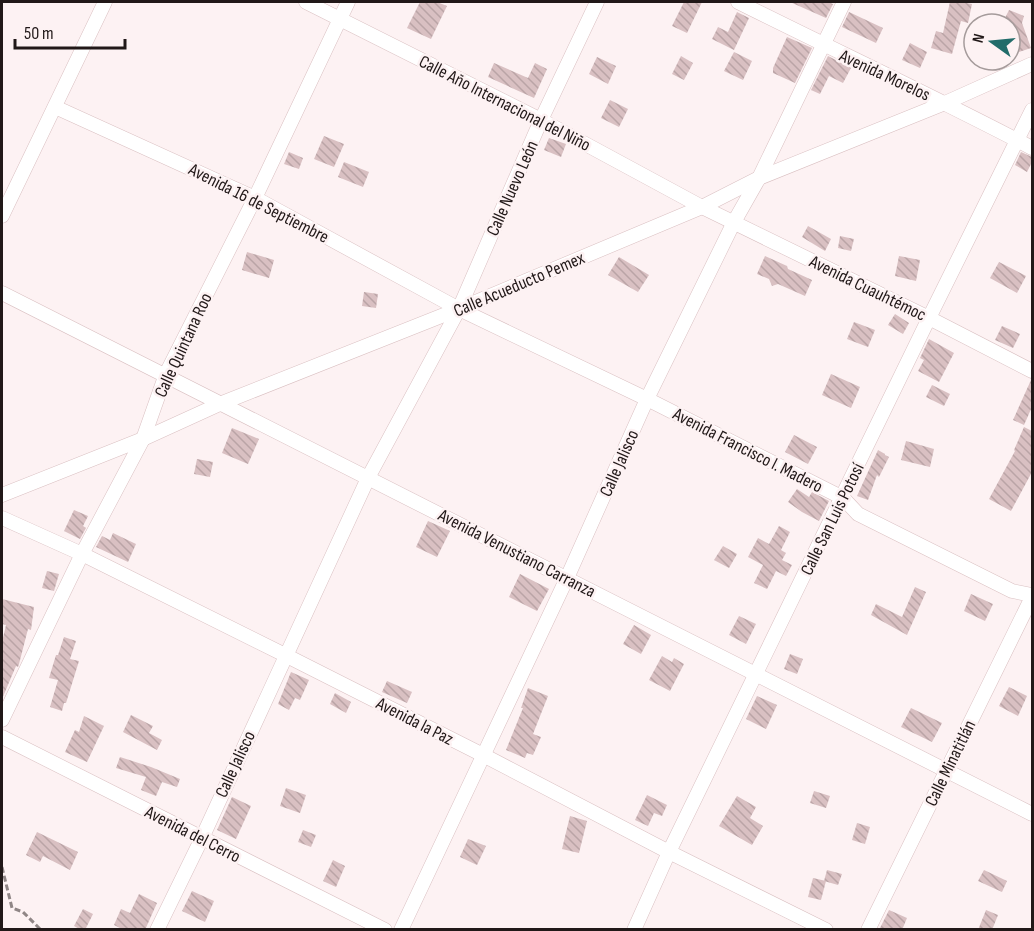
<svg xmlns="http://www.w3.org/2000/svg" width="1034" height="931" viewBox="0 0 1034 931" font-family="'Sofia Sans Condensed',sans-serif">
<style>
.building{fill:url(#building-back-hatch)}
.lines{fill:none;stroke-linecap:round;stroke-linejoin:round}
.minor-casing{stroke:#dac0c2;stroke-width:15}
.path{stroke:#908686;stroke-width:3;stroke-dasharray:6 3;stroke-linecap:butt}
.minor{stroke:#fff;stroke-width:14}
.labels{text-anchor:middle;stroke-width:5;stroke-linejoin:round;paint-order:stroke}
.street-label{font-size:18px;fill:#211818;stroke:#fdf2f3}
</style>
<defs>
<pattern id="building-back-hatch" width="6" height="6" patternUnits="userSpaceOnUse" patternTransform="scale(1.5)"><rect width="6" height="6" fill="#d9c0c2"/><path d="M-1 5l2 2M0 0l6 6M5-1l2 2" fill="none" stroke="#baa4a6"/></pattern>
</defs>
<rect width="100%" height="100%" fill="#fdf2f3"/>
<g class="building">
<path d="M420,2H437L447,6L431,39L407,28Z"/>
<path d="M684,2H702L687,33L672,26Z"/>
<path d="M790,2H827L833,4L826,18Z"/>
<path d="M950,2H961L972,4L968,23L961,21L952,54L931,48L936,31L943,33Z"/>
<path d="M1009,10L1024,16L1022,23L1031,48L1010,55V24H1002Z"/>
<path d="M737,12L749,18L734,50L712,39L718,27L728,32Z"/>
<path d="M849,12L883,28L876,43L842,27Z"/>
<path d="M787,37L812,48L795,83L773,73V68Z"/>
<path d="M910,43L927,52L920,68L902,60Z"/>
<path d="M734,52L752,61L743,80L724,71Z"/>
<path d="M681,56L693,63L684,80L672,74Z"/>
<path d="M828,56L851,68L843,83L829,76L820,94L811,90Z"/>
<path d="M597,57L616,66L608,84L589,74Z"/>
<path d="M494,63L528,78L535,63L547,69L534,98L488,77Z"/>
<path d="M610,100L628,109L619,127L601,118Z"/>
<path d="M324,136L344,144L334,167L314,159Z"/>
<path d="M549,138L566,144L561,157L544,150Z"/>
<path d="M289,152L303,158L299,169L284,164Z"/>
<path d="M1021,152L1032,157V162L1027,172L1015,165Z"/>
<path d="M344,162L369,172L363,187L338,177Z"/>
<path d="M808,226L831,239L825,251L802,237Z"/>
<path d="M840,236L854,239L851,251L838,248Z"/>
<path d="M247,252L274,260L269,278L242,270Z"/>
<path d="M765,256L787,266L788,269L812,280L805,296L778,284L772,286L769,279L757,274Z"/>
<path d="M899,256L920,260L916,281L895,276Z"/>
<path d="M619,257L649,275L638,292L608,275Z"/>
<path d="M999,262L1026,276L1017,293L990,278Z"/>
<path d="M364,292L378,294L376,308L362,306Z"/>
<path d="M895,314L909,323L903,334L888,325Z"/>
<path d="M854,322L875,330L868,347L847,339Z"/>
<path d="M1002,326L1020,334L1013,348L995,340Z"/>
<path d="M929,339L954,353L939,382L918,371L924,360L920,358Z"/>
<path d="M831,374L860,387L851,408L822,395Z"/>
<path d="M1031,380H1032V407L1024,425L1013,420Z"/>
<path d="M932,385L950,394L944,406L926,397Z"/>
<path d="M1024,427L1032,431V472L1011,511L989,499L1015,451L1014,450Z"/>
<path d="M232,428L259,439L248,464L222,453Z"/>
<path d="M794,435L817,447L808,464L785,452Z"/>
<path d="M906,441L934,449L930,467L901,460Z"/>
<path d="M878,450L885,454V455L889,457L879,477L877,475L868,500L857,496Z"/>
<path d="M197,459L213,462L210,477L194,474Z"/>
<path d="M797,489L809,497L812,492L829,501L819,521L802,512L788,502Z"/>
<path d="M74,510L88,516L83,526L86,528L80,539L64,531Z"/>
<path d="M428,521L450,531L437,557L416,547Z"/>
<path d="M779,526L790,532L781,550L786,553L782,560L792,565L786,576L776,571L767,589L754,583L763,565L748,557L758,538L769,544Z"/>
<path d="M113,533L136,544L128,562L96,547L102,536L110,540Z"/>
<path d="M723,546L737,554L729,568L714,560Z"/>
<path d="M47,571L59,574L54,591L42,588Z"/>
<path d="M520,574L549,589L537,611L509,597Z"/>
<path d="M915,587L926,592L907,635L871,615L876,604L902,617Z"/>
<path d="M971,594L993,604L985,621L964,611Z"/>
<path d="M2,599L34,607L31,630L28,629L19,664L18,667L16,666L2,699V642L6,625L2,624Z"/>
<path d="M739,616L756,624L746,644L729,635Z"/>
<path d="M634,625L651,635L641,654L623,644Z"/>
<path d="M64,637L76,641L70,659L79,661L66,703H64L62,711L50,707L58,680L49,678L56,655H58Z"/>
<path d="M790,654L803,659L797,674L784,669Z"/>
<path d="M662,656L672,662L674,658L684,664L670,691L649,680Z"/>
<path d="M291,672L309,680L300,700L295,698L289,710L278,704Z"/>
<path d="M387,681L412,692L407,703L382,692Z"/>
<path d="M1009,687L1027,696L1018,716L999,706Z"/>
<path d="M528,688L548,696L533,734L541,737L533,755L527,753L525,758L506,750L523,708H521Z"/>
<path d="M335,693L351,702L346,713L330,704Z"/>
<path d="M757,696L777,705L766,729L746,719Z"/>
<path d="M911,708L942,723L932,742L901,727Z"/>
<path d="M131,715L153,726L149,733L162,740L157,750L123,732Z"/>
<path d="M84,716L104,726L87,762L65,752L75,730L79,732Z"/>
<path d="M120,757L151,767L180,779L177,787L162,782L156,796L141,790L146,777L116,768Z"/>
<path d="M286,788L306,795L300,813L280,806Z"/>
<path d="M814,791L830,796L826,808L810,803Z"/>
<path d="M647,795L667,805L662,816L654,813L648,826L635,820Z"/>
<path d="M737,796L756,807L750,818L763,826L752,845L719,826Z"/>
<path d="M232,797L251,806L236,839L217,830Z"/>
<path d="M570,816L587,821L579,853L562,849Z"/>
<path d="M857,823L870,827L865,844L852,840Z"/>
<path d="M303,830L316,835L311,847L298,842Z"/>
<path d="M37,832L78,852L70,870L43,856L40,862L26,855Z"/>
<path d="M468,839L486,846L477,865L460,857Z"/>
<path d="M333,860L345,866L336,887L323,881Z"/>
<path d="M827,870L842,874L838,885L824,881Z"/>
<path d="M984,870L1007,881L1002,892L978,881Z"/>
<path d="M813,878L826,881L821,900L808,897Z"/>
<path d="M192,891L214,901L205,922L182,911Z"/>
<path d="M139,894L157,903L145,930H124L114,925L121,909L130,913Z"/>
<path d="M83,909L93,914L85,930H81L74,926Z"/>
<path d="M889,910L907,918L902,930H879Z"/>
<path d="M986,910L998,915L992,930H978Z"/>
</g>
<g class="lines">
<defs>
<g id="minor">
<path d="M306,2L541,120L702,207L929,318L1032,371"/>
<path d="M738,2C836,51 935,97 1032,148"/>
<path d="M55,107L255,198L459,309L647,399L843,498L858,514L1012,591L1032,595"/>
<path d="M2,216L105,2"/>
<path d="M2,293C346,464 689,639 1032,814"/>
<path d="M2,495L143,439L222,403L459,309L702,207L759,178L945,103L1032,64"/>
<path d="M2,518L82,554L285,655L483,755L669,852L826,930"/>
<path d="M2,720L82,554L143,439L166,374L255,198L348,2"/>
<path d="M2,737L385,930"/>
<path d="M157,930L202,838L369,476L459,309L541,120L597,2"/>
<path d="M401,930L567,578L647,399L734,222L759,178L844,2"/>
<path d="M634,930L669,852L929,318L1032,110"/>
<path d="M868,930L1032,597"/>
</g>
</defs>
<use href="#minor" class="minor-casing"/>
<path class="path" d="M2,867L12,908L23,912L41,930"/>
<use href="#minor" class="minor"/>
</g>
<g class="labels">
<g class="street-label">
<text transform="translate(885 75) rotate(25)" y="6">Avenida Morelos</text>
<text transform="translate(505 103) rotate(27)" y="6">Calle Año Internacional del Niño</text>
<text transform="translate(512 188) rotate(-66)" y="6">Calle Nuevo León</text>
<text transform="translate(259 203) rotate(27)" y="6">Avenida 16 de Septiembre</text>
<text transform="translate(519 284) rotate(-23)" y="6">Calle Acueducto Pemex</text>
<text transform="translate(868 288) rotate(26)" y="6">Avenida Cuauhtémoc</text>
<text transform="translate(183 345) rotate(-65)" y="6">Calle Quintana Roo</text>
<text transform="translate(748 450) rotate(27)" y="6">Avenida Francisco I. Madero</text>
<text transform="translate(619 463) rotate(-66)" y="6">Calle Jalisco</text>
<text transform="translate(832 519) rotate(-64)" y="6">Calle San Luis Potosí</text>
<text transform="translate(517 553) rotate(27)" y="6">Avenida Venustiano Carranza</text>
<text transform="translate(415 721) rotate(27)" y="6">Avenida la Paz</text>
<text transform="translate(950 763) rotate(-64)" y="6">Calle Minatitlán</text>
<text transform="translate(235 764) rotate(-65)" y="6">Calle Jalisco</text>
<text transform="translate(193 834) rotate(27)" y="6">Avenida del Cerro</text>
</g>
</g>
<rect width="1034" height="931" fill="none" stroke="#211818" stroke-width="6"/>
<g transform="translate(992 42) rotate(285)"><circle r="28" fill="#fdf2f3" stroke="#a59b9b" stroke-width="1.5"/>
<path d="M0-4.5L10 22L0 15L-10 22Z" fill="#216c6a"/>
<text y="-9" font-size="16" font-weight="bold" text-anchor="middle" fill="#211818">N</text>
</g>
<path d="M15 39v9h110v-9" fill="none" stroke="#211818" stroke-width="3"/>
<text x="24" y="39" font-size="18" fill="#211818" stroke="#fdf2f3" stroke-width="4.5" paint-order="stroke">50 m</text>
</svg>
